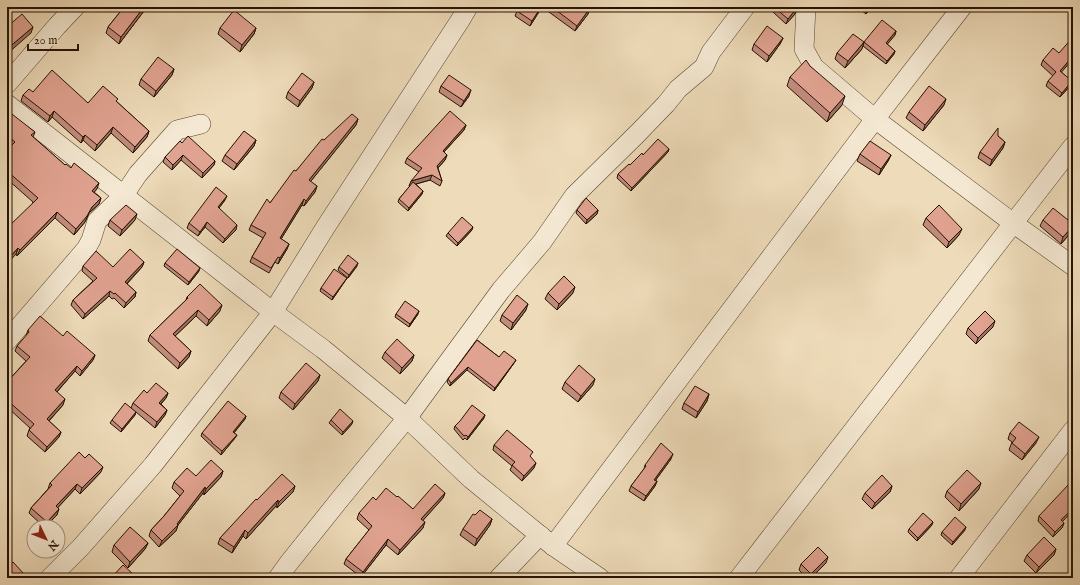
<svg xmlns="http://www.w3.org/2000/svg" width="1080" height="585" viewBox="0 0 1080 585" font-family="'IM FELL English',serif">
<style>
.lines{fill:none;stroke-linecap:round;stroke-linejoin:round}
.minor-casing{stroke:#56442f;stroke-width:20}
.minor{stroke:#f4e8d2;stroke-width:19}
.wall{fill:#c28c7d;stroke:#241201}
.shaded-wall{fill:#9e7266;stroke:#241201}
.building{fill:#e1a391;stroke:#241201}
</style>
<rect width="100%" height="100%" fill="#eedbb9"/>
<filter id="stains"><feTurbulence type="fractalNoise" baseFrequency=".005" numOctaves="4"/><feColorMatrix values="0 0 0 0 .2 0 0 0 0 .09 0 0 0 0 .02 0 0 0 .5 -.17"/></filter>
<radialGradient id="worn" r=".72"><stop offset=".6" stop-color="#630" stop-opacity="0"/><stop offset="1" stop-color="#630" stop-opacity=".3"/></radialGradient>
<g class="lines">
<defs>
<g id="minor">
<path d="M806,7L804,49L814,67L875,119L1013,223L1073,266"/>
<path d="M7,84L57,26L75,7"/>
<path d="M7,104L273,312L323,349L407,418L471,479L553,546L600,578"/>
<path d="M7,341L86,249L91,240L97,221L124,195L138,174L177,130L201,124"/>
<path d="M553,546L875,119L962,7"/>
<path d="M50,578L81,547L153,465L273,312L325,228L461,19L468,7"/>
<path d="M278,578L288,564L340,499L407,418L501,290L542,242L574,196L637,134L666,104L678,89L704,67L711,52L745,7"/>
<path d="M499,578L540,535"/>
<path d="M739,578L1073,146"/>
<path d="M959,578L1073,430"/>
</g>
</defs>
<use href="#minor" class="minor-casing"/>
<use href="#minor" class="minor"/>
</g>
<g class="wall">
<path d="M124,7H147L119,44L106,33L108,27Z"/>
<path d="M520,7H590L588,14L575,31L542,7L530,26L515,16L517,11Z"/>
<path d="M775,7L796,9L795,14L786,24L773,12Z"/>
<path d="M857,7H871L866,14Z"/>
<path d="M916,7H925L921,12Z"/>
<path d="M220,28H256L254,34L240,52L218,34Z"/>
<path d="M896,31L895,35L887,44L895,51L894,54L886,64L863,46L864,42Z"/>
<path d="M783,38L780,44L767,62L752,50L754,44Z"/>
<path d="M862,49L845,68L835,59L837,53Z"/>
<path d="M1043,60L1061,72L1072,81L1070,86L1060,97L1046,86L1048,81L1053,76L1041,65Z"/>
<path d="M810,66L842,105L827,122L787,86L790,77Z"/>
<path d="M174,69L172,75L154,97L139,85L141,79Z"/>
<path d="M314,82L312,88L298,107L286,98L288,92Z"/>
<path d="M441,86L469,96L461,107L439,92Z"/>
<path d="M23,95L88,103L117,102L149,131L147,137L133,153L111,133L95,151L83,140L81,143L52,117L48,122L21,101Z"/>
<path d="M944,105L923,131L906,118L909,112Z"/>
<path d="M7,113L35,132L33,137L65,165L97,189L94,192L101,198L99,204L89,213L85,222L74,235L55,218L17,256L16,254L33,202L7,179V150L11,146L7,143Z"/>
<path d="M358,119L356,125L310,182L317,186L315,192L304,206L302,205L281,239L289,244L287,249L278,264L275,262L269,273L250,262L252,257L263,238L249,230L251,225L270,203L296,171L324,140Z"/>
<path d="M466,125L464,130L444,152L447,155L445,160L438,168L442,181L440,186L430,180L416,184L423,191L422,194L408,211L398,202L399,199L410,186H409L419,172L405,163L407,158Z"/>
<path d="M998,136L1005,142L1003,148L990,166L978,158L980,152Z"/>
<path d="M256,140L254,146L234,170L222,161L225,155Z"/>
<path d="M182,143L215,161L214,165L202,178L181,160L172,170L163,162L165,157Z"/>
<path d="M669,149L668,152L631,191L617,178L618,174L643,155Z"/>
<path d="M860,154L891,155L888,161L879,175L857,161Z"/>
<path d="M225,200L219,208L236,230L223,243L205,227L198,236L187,228L189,223Z"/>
<path d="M577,210H598L597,214L586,224L576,213Z"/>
<path d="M926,218L959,235L947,248L923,225Z"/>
<path d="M110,220H135L120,236L108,226Z"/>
<path d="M1043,220L1072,231L1061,244L1040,226Z"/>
<path d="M472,230L457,246L446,236L448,233Z"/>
<path d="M144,262L142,267L127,284L136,292L135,297L124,308L114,298L112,299L109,296L83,319L71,305L73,300L93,281L82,271L83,266L113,267Z"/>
<path d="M165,263L199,271L188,285L164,266Z"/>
<path d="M357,266L348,278L338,270L339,267Z"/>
<path d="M347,278L345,281L332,300L320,291L321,288Z"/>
<path d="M548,293H573L557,310L545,299Z"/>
<path d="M187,297L220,311L207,326L196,316L175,336L191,351L189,357L178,369L148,341L150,335L186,300Z"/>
<path d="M526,310L511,330L500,321L502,315Z"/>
<path d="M396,314H418L409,327L395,317Z"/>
<path d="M993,327L976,344L966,334L968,328Z"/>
<path d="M28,330L63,336L95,355L93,360L80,376L75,371L57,392L63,405L49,421L61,432L59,437L45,452L27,436L29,430L30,428L7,407V382L26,361L15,351L17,346L26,336Z"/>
<path d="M477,340L499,357L514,363L494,391L467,370L450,386L447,382L448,379Z"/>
<path d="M385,352L414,355L412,361L400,374L382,358Z"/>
<path d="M320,375L318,381L293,410L279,398L281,392Z"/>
<path d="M565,382L593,385L578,402L562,389Z"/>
<path d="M147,393H168L166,398L161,404L167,410L165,415L155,428L136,412L135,415L121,432L110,423L112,420L131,408L133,403Z"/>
<path d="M709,394L707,401L696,418L682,409L684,403Z"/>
<path d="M246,416L245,419L234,433L237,435L235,438L221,455L201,436L202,433Z"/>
<path d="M484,418L467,440L465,438L463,440L454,429L455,426Z"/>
<path d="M331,420L352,424L342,435L329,423Z"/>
<path d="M1010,433L1036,443L1022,460L1009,450L1012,442L1008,439Z"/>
<path d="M494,445L531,458L534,468L522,481L510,470L512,466L493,450Z"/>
<path d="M671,459L655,481H657L655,486L644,501L629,491L631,486L644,469L645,465Z"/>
<path d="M223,471L221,477L204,495L203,493L178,525L176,531L159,547L149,536L151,530L164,516L180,496L172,488L174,482L196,476Z"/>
<path d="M101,472L80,494L75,489L57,508V515L49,523L53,527H44L29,513L31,508L48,489L50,483Z"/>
<path d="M295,486L293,492L277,508L276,506L246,539L243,536L232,553L218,544L220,538L257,500Z"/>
<path d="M892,486L890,492L872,509L862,499L865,493Z"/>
<path d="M979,489L959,511L945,497L947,491Z"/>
<path d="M445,493L443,498L423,520V528L398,555L386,545L361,577L344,564L346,559L369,530L357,519L359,513L376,500L397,497L413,509Z"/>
<path d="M475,515L492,519L490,525L475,546L460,535L463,529Z"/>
<path d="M1039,516L1063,522L1064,523L1062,528L1053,537L1038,521Z"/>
<path d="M932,525L917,541L908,532L909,529Z"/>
<path d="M965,530L952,545L941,535L942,532Z"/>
<path d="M148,543L145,549L128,568L112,552L114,545Z"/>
<path d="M1056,549L1054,555L1036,573L1024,561L1027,555Z"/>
<path d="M826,563L811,578H807L799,570L801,564Z"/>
</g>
<g class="shaded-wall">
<path d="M144,7H147L119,44L121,37Z"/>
<path d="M541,7H542L530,26L532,21Z"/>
<path d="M869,7H871L866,14L868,8Z"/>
<path d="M923,7H925L921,12Z"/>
<path d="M590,8L588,14L575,31L577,26Z"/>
<path d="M796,9L795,14L786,24L788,19Z"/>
<path d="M33,27L31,33L7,54V49Z"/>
<path d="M256,28L254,34L240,52L242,45Z"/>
<path d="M896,31L895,35L885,47L886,43Z"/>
<path d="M783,38L780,44L767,62L769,56Z"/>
<path d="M864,42L862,49L845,68L848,61Z"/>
<path d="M895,51L894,54L886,64L887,61Z"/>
<path d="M1073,56V59L1058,76L1060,71Z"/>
<path d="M174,69L172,75L154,97L156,91Z"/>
<path d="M1072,81L1070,86L1060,97L1062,93Z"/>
<path d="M314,82L312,88L298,107L300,101Z"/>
<path d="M471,90L469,96L461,107L464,101Z"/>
<path d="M845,96L842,105L827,122L830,113Z"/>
<path d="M946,99L944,105L923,131L925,125Z"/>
<path d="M54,111L52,117L48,122L50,116Z"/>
<path d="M358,119L356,125L307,186L309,180Z"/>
<path d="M466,125L464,130L441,155L443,151Z"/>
<path d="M113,127L111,133L95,151L97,145Z"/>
<path d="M149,131L147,137L133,153L135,147Z"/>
<path d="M85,135L83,140L81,143L83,137Z"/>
<path d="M256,140L254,146L234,170L237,164Z"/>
<path d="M1005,142L1003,148L990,166L992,160Z"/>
<path d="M669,149L668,152L631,191L632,188Z"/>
<path d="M183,155L181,160L172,170L173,165Z"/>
<path d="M447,155L445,160L435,171L437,166Z"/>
<path d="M891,155L888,161L879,175L881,169Z"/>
<path d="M215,161L214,165L202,178L203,173Z"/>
<path d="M432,175L430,180L409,186L411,181Z"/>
<path d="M99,183L97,189L90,197L92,191Z"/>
<path d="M317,186L315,192L304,206L306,201Z"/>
<path d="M423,191L422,194L408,211L409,208Z"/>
<path d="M227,196L225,200L216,212L218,207Z"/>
<path d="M101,198L99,204L89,213L85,222L74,235L76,229L92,207Z"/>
<path d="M304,199L302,205L278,244L280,238Z"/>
<path d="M598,210L597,214L586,224L587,220Z"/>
<path d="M57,212L55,218L17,256L20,250Z"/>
<path d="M137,214L135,220L120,236L122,230Z"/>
<path d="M207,222L205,227L198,236L200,232Z"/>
<path d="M237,225L236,230L223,243L225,239Z"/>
<path d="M1073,226L1072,231L1061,244L1063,237Z"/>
<path d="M473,227L472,230L457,246L458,243Z"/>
<path d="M962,229L959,235L947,248L949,242Z"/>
<path d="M289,244L287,249L278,264L280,258Z"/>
<path d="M18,248L16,254L7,264V260Z"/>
<path d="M144,262L142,267L123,287L125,282Z"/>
<path d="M358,263L357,266L348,278L349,275Z"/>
<path d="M200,268L199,271L188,285L189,282Z"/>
<path d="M347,278L345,281L332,300L333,297Z"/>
<path d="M575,287L573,293L557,310L559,304Z"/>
<path d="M110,291L109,296L83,319L85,314Z"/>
<path d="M136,292L135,297L124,308L126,303Z"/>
<path d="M528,304L526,310L511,330L513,323Z"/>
<path d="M222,305L220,311L207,326L209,320Z"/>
<path d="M198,310L196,316L171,340L173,334Z"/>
<path d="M419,311L418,314L409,327L410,324Z"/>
<path d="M995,321L993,327L976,344L978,338Z"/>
<path d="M191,351L189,357L178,369L180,363Z"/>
<path d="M95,355L93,360L80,376L82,371Z"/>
<path d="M414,355L412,361L400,374L402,368Z"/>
<path d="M516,360L514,363L494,391L495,388Z"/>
<path d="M77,366L75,371L53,396L55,390Z"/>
<path d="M468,367L467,370L450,386L451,383Z"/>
<path d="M320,375L318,381L293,410L295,404Z"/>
<path d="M595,379L593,385L578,402L581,396Z"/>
<path d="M168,393L166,398L157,408L159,403Z"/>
<path d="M709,394L707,401L696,418L698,412Z"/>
<path d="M65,399L63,405L45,425L47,419Z"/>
<path d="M167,410L165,415L155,428L157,422Z"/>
<path d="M136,412L135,415L121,432L122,429Z"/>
<path d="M485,415L484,418L467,440L468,437Z"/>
<path d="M246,416L245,419L232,435L233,432Z"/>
<path d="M353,421L352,424L342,435L343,432Z"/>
<path d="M61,432L59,437L45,452L47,447Z"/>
<path d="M237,435L235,438L221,455L222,451Z"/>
<path d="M1039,437L1036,443L1022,460L1025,454Z"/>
<path d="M673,454L671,459L652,485L654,480Z"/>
<path d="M536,463L534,468L522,481L524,476Z"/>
<path d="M103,467L101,472L80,494L82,488Z"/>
<path d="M223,471L221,477L204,495L206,489Z"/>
<path d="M657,481L655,486L644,501L646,496Z"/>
<path d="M981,483L979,489L959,511L961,504Z"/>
<path d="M77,484L75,489L54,512L56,506Z"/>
<path d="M295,486L293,492L277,508L279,502Z"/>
<path d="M892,486L890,492L872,509L875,503Z"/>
<path d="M205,487L203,493L178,525L176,531L159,547L162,541L177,524Z"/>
<path d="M445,493L443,498L419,525L421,519Z"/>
<path d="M278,500L276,506L246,539L248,533Z"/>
<path d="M1073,508V511L1059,525L1061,520Z"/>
<path d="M59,509L57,515L45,527L47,522Z"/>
<path d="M492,519L490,525L475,546L477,539Z"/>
<path d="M425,522L423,528L398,555L400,550Z"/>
<path d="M933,522L932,525L917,541L918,538Z"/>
<path d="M1064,523L1062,528L1053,537L1055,532Z"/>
<path d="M966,527L965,530L952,545L953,542Z"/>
<path d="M245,530L243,536L232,553L234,547Z"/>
<path d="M63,535L61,539L58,542V540Z"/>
<path d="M388,539L386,545L361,577L363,572Z"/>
<path d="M148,543L145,549L128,568L130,562Z"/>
<path d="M1056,549L1054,555L1036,573L1039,567Z"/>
<path d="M828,557L826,563L811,578H810L811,574Z"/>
</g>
<g class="building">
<path d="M124,7H144L121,37L108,27Z"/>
<path d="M520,7H541L532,21L517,11Z"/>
<path d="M552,7H588L590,8L577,26Z"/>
<path d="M774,7H797L796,9L788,19Z"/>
<path d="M234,10L256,28L242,45L220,28Z"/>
<path d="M22,14L33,27L7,49V27Z"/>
<path d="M882,20L896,31L886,43L895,51L887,61L864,42Z"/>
<path d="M767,26L783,38L769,56L754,44Z"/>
<path d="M853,34L864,42L848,61L837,53Z"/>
<path d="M1073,37V56L1060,71L1072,81L1062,93L1048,81L1056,72L1043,60L1053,48L1059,53Z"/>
<path d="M158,57L174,69L156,91L141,79Z"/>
<path d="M806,60L810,66L845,96L830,113L790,77Z"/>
<path d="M52,70L88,103L103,86L118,99L116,101L149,131L135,147L113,127L97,145L85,135L83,137L54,111L50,116L23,95L29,89L33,92Z"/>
<path d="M302,73L314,82L300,101L288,92Z"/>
<path d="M449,75L471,90L464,101L441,86Z"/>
<path d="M929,86L946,99L925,125L909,112Z"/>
<path d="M8,111L35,132L31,135L65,165L66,164L71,168L74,163L99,183L92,191L101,198L92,207L87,216L76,229L57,212L20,250L18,248L7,260V228L38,198L7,171V150L15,142L7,135V113Z"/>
<path d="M450,111L466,125L443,151L447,155L437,166L442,181L432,175L411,181L422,168L407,158Z"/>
<path d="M352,114L358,119L309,180L317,186L306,201L304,199L280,238L289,244L280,258L278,257L271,268L252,257L266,233L251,225L267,199L270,203L294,170L296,171L322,139L324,140Z"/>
<path d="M998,128V136L1005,142L992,160L980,152Z"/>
<path d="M244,131L256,140L237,164L225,155Z"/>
<path d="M188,136L215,161L203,173L183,155L173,165L165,157L180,141L182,143Z"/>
<path d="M658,139L669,149L632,188L618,174L629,164L630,165L642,153L643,155Z"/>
<path d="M870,141L891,155L881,169L860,154Z"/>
<path d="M413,182L423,191L409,208L399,199Z"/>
<path d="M216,187L227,196L218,207L237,225L225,239L207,222L200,232L189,223Z"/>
<path d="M586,198L598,210L587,220L577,210Z"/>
<path d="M126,205L137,214L122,230L110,220Z"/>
<path d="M939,205L962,229L949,242L926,218Z"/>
<path d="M1053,208L1073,224V226L1063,237L1043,220Z"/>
<path d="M462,217L473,227L458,243L448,233Z"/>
<path d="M130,249L144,262L125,282L136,292L126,303L115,293L114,294L110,291L85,314L73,300L97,278L83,266L96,251L113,267Z"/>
<path d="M177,249L200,268L189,282L165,263Z"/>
<path d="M348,255L358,263L349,275L339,267Z"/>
<path d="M334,269L347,278L333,297L321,288Z"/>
<path d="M564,276L575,287L559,304L548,293Z"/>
<path d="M200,284L222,305L209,320L198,310L173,334L191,351L180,363L150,335L188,298L187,297Z"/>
<path d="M517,295L528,304L513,323L502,315Z"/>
<path d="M405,301L419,311L410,324L396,314Z"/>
<path d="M985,311L995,321L978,338L968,328Z"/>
<path d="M40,316L63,336L67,331L95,355L82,371L77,366L55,390L65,399L47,419L61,432L47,447L29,430L34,424L7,400V382L30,357L17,346L29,332L28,330Z"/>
<path d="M397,339L414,355L402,368L385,352Z"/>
<path d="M477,340L499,357L504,351L516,360L495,388L468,367L451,383L448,379Z"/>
<path d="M306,363L320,375L295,404L281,392Z"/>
<path d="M579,365L595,379L581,396L565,382Z"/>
<path d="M156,383L168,393L159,403L167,410L157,422L133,403L144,390L147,393Z"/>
<path d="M695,386L709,394L698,412L684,403Z"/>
<path d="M228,401L246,416L233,432L237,435L222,451L212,443V442L202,433Z"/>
<path d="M125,403L136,412L122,429L112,420Z"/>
<path d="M472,405L485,415L468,437L466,435L464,436L455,426L460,421Z"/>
<path d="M340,409L353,421L343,432L331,420Z"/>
<path d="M1019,422L1039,437L1025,454L1012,443L1016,438L1010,433Z"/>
<path d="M507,430L533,452L530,456L536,463L524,476L512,465L515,462L494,445Z"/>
<path d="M661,443L673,454L654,480L657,481L646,496L631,486L646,466L645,465Z"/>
<path d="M79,452L85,458L89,454L103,467L82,488L77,484L56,506L59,509L47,522L31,508L52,485L50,483Z"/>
<path d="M211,460L223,471L206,489L205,487L177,524L178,525L162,541L151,530L164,516L184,491L174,482L187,468L196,476Z"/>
<path d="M967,470L981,483L961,504L947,491Z"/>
<path d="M282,474L295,486L279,502L278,500L248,533L245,530L234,547L220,538L256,499L257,500Z"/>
<path d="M882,475L892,486L875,503L865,493Z"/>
<path d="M435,484L445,493L421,519L425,522L400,550L388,539L363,572L346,559L372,526L359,513L373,497L376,500L386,488L397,497L398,496L413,509Z"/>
<path d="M1069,484L1073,488V508L1061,520L1064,523L1055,532L1039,516Z"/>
<path d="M480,510L492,519L477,539L463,529L473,514L475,515Z"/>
<path d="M923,513L933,522L918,538L909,529Z"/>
<path d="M955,517L966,527L953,542L942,532Z"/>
<path d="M49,523L53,527H45Z"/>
<path d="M130,527L148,543L130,562L114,545Z"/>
<path d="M58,531L63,535L58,540Z"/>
<path d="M1044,537L1056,549L1039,567L1027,555Z"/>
<path d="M818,547L828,557L811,574L801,564Z"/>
<path d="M13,562L24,574L20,578H7V567Z"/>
<path d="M123,565L133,574L130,578H111Z"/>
<path d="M1059,573L1064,578H1055Z"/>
<path d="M653,574L657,578H650Z"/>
</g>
<rect width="1080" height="585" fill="none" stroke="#eedbb9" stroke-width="24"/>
<rect x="8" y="8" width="1064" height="569" fill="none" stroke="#241201" stroke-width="2"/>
<rect x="12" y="12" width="1056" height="561" fill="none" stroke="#241201"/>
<g transform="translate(46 539) rotate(133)"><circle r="19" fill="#f4e8d2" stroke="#a1927e"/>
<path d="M0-3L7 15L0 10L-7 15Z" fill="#8f2418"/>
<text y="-6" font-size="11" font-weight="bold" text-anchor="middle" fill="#241201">N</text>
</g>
<path d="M28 44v6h50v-6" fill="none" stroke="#241201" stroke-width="2"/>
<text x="34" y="44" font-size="12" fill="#241201" stroke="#f4e8d2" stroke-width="3" paint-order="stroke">20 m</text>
<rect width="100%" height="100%" filter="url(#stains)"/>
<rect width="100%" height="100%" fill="url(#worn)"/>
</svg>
